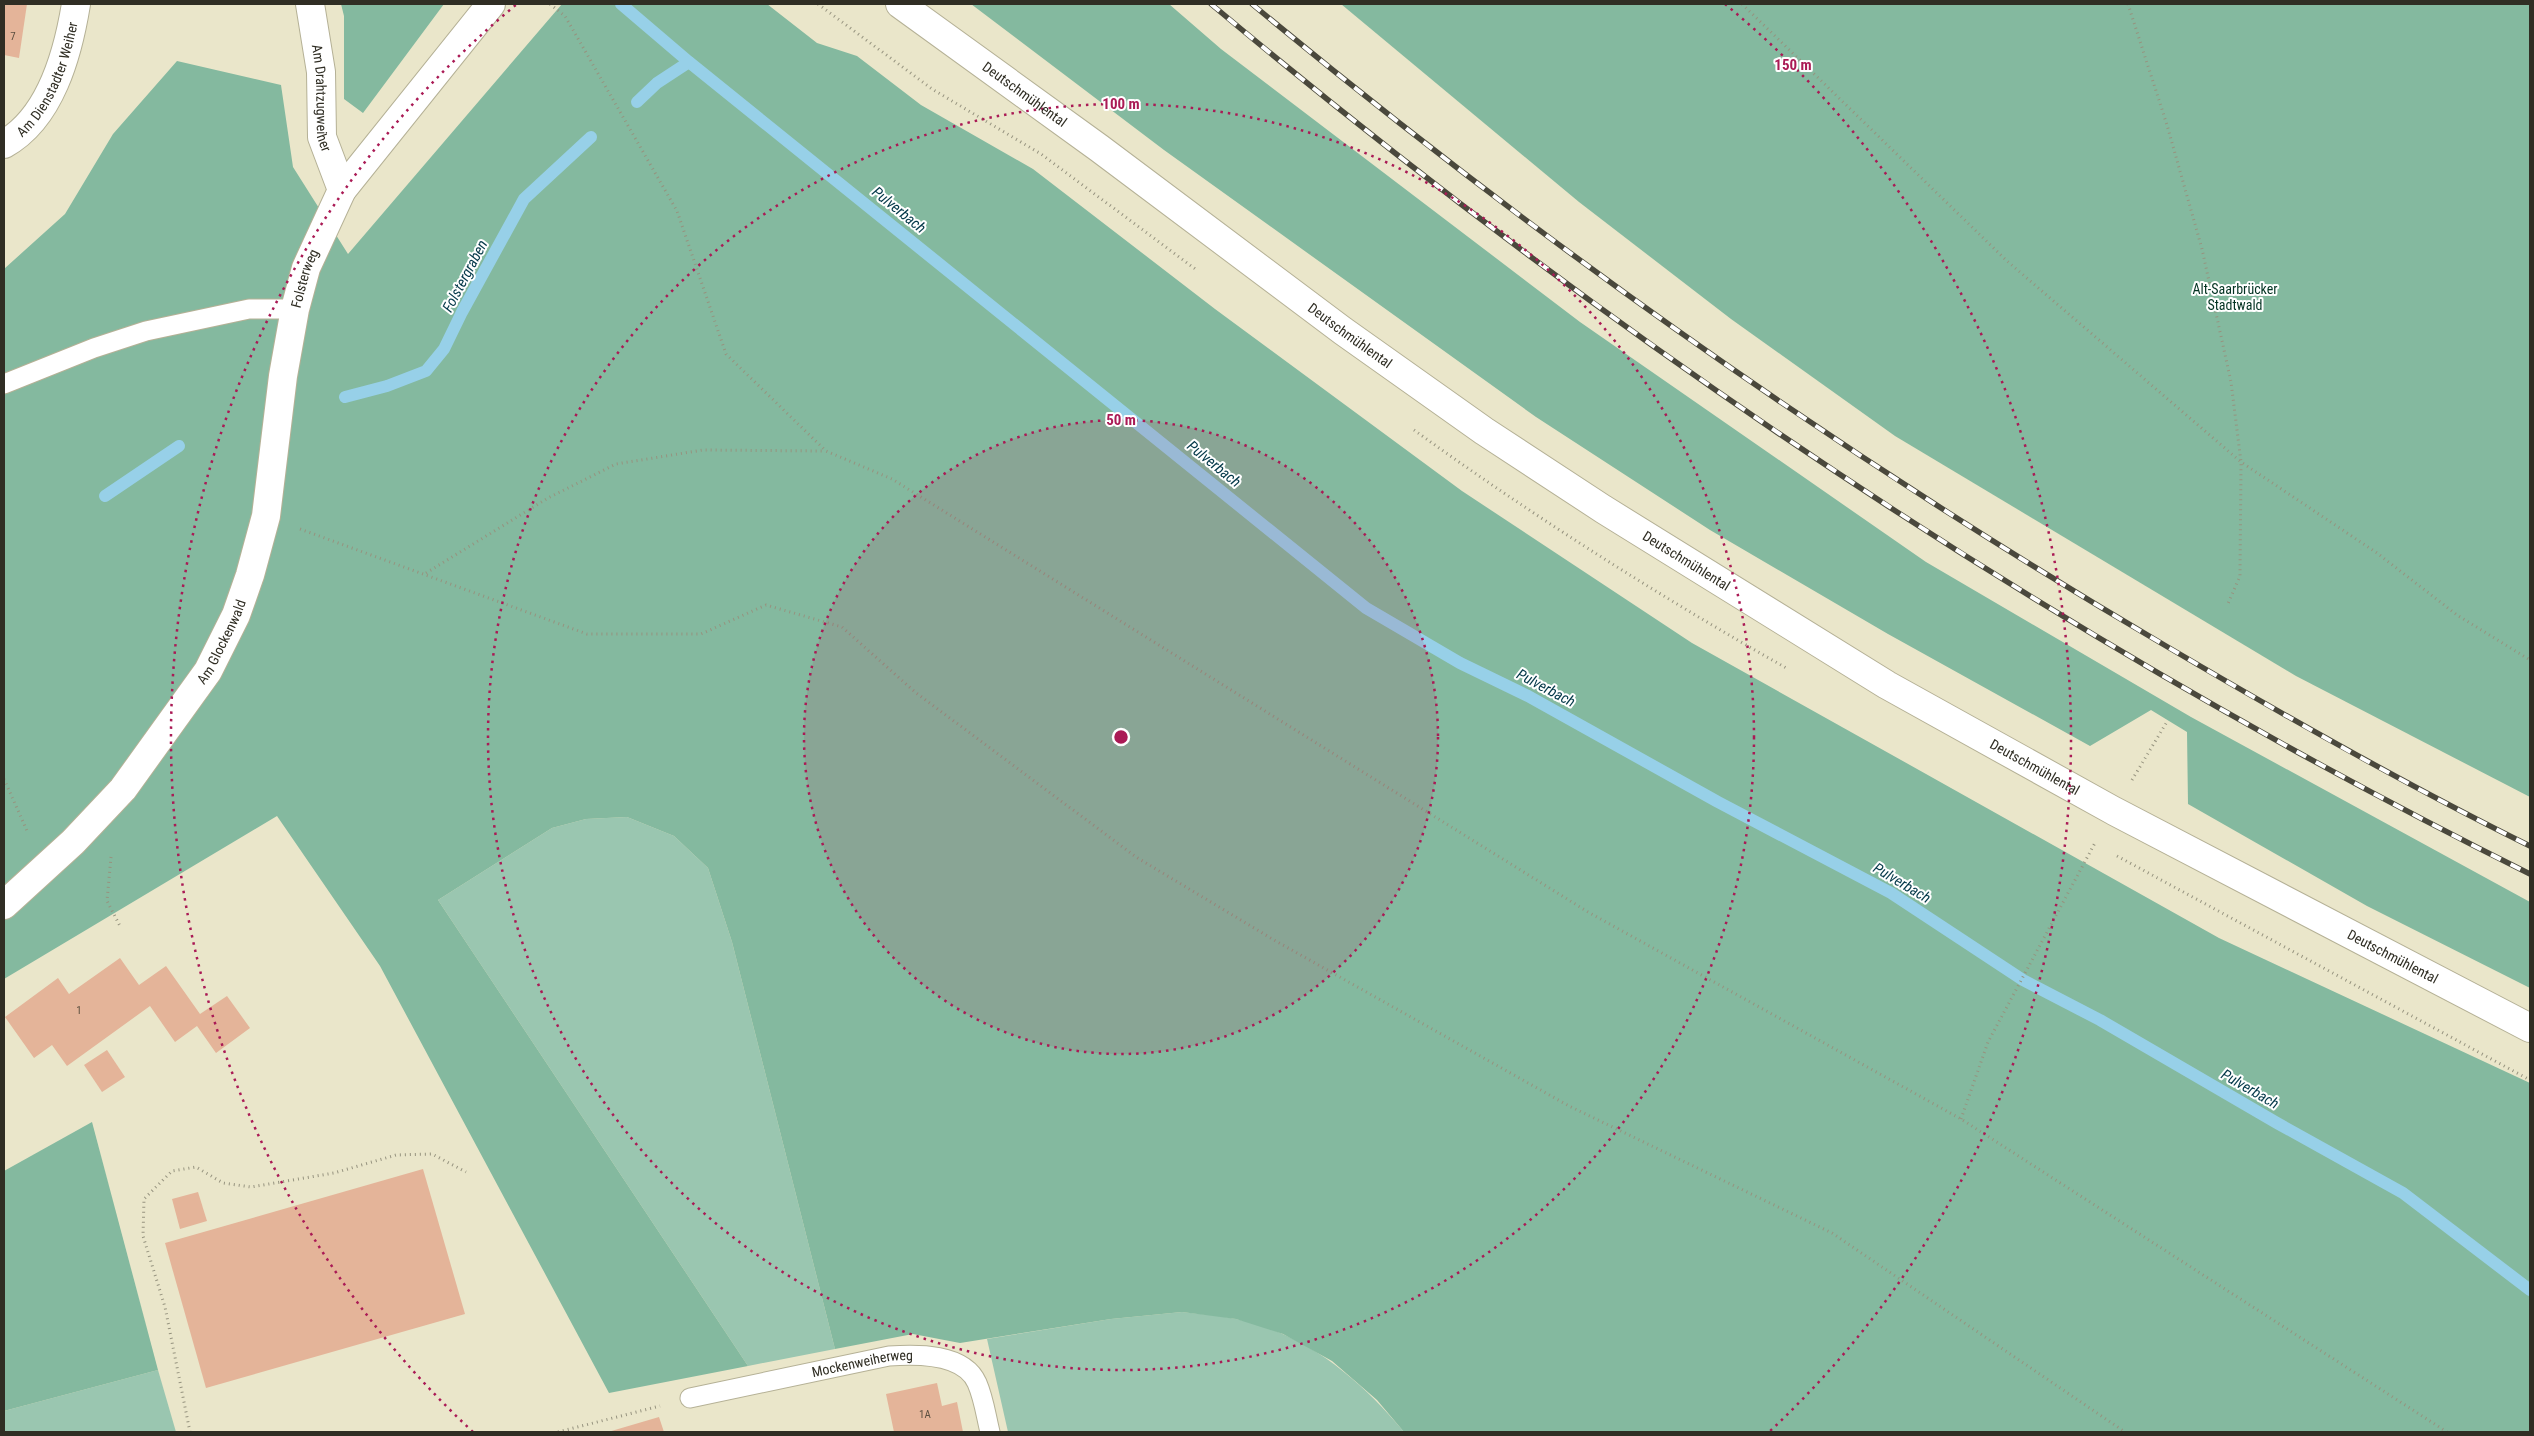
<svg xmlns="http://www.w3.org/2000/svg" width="2534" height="1436" viewBox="0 0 2534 1436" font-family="'Roboto Condensed',sans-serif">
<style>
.green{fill:#9ac6b0}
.forest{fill:#84b99f}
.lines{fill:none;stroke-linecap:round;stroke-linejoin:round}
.stream{stroke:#97d0e8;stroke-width:12}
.building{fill:#e4b499}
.lane-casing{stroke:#b5b196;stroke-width:21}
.street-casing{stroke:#b5b196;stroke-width:30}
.secondary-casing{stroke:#b5b196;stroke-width:30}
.path{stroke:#96937f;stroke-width:3;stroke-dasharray:1 4;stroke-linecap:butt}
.lane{stroke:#fff;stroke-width:19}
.street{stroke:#fff;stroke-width:28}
.secondary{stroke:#fff;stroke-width:28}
.rail-casing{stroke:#4a483c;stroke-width:5.5}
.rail{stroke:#fff;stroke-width:4;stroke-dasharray:11;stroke-linecap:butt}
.ring{fill:none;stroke:#aa1a55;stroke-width:2.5;stroke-dasharray:2.5 5}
.labels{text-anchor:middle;stroke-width:4;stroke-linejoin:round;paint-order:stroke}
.number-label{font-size:11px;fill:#5d5041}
.street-label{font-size:14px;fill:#302e24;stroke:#fff}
.park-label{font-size:14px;fill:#033322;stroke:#fff}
.water-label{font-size:15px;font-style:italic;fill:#043849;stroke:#fff}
.centre{fill:#aa1a55;stroke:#fff;stroke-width:2.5}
.ring-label{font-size:15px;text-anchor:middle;font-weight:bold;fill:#aa1a55;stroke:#fff;stroke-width:4;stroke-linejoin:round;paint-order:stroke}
</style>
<rect width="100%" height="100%" fill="#eae6ca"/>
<g class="green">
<path d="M627,817L674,836L708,868L732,942L835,1349L748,1366L438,900L552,828L586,819Z"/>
<path d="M1182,1312C1200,1314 1218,1315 1236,1319C1305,1333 1360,1379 1404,1432H1008L987,1339L1111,1319Z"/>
<path d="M158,1370L176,1432H4V1411Z"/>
</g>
<g class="forest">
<path d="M341,4H444L363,113L344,99V16Z"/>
<path d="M562,4H767L817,43L857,56L921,105L1033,169L1215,309L1462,491L1692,643L2219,938L2530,1083V1432H1404L1377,1400L1332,1361L1283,1334L1236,1319L1182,1312L1111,1319L960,1343L913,1334L835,1349L732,942L708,868L674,836L627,817L586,819L552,828L438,900L748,1366L609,1393L380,966L277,816L4,979V269L65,214L113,134L177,61L281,85L293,167L348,254Z"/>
<path d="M971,4H1169L1221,49L1580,322L1926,562L2191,717L2530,902V988L2367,906L2188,804L2187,732L2151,710L2090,746L1888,634L1710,530L1536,417L1164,150Z"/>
<path d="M1341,4H2530V797L2296,676L1895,436L1731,319L1579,202Z"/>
<path d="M92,1122L158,1370L4,1411V1171Z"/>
</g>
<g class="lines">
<g class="stream">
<path d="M621,4L689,62L1366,608L1460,663L1528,696L1718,802L1891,893L2023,980L2100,1020L2277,1123L2403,1193L2530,1290"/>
<path d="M637,102L657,83L689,62"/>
<path d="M345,397L387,386L426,371L444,349L462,312L524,199L591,137"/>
<path d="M105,496L179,446"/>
</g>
</g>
<g class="building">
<path d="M4,4H27L19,58L4,55Z"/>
<path d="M120,958L139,985L166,966L200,1014L227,996L250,1028L216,1053L197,1026L175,1042L150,1006L67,1066L52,1045L34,1058L5,1017L58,978L69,994Z"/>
<path d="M107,1050L125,1077L102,1092L84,1065Z"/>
<path d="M423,1169L465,1314L206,1388L165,1243Z"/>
<path d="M198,1192L207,1221L180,1229L172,1199Z"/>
<path d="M937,1383L942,1406L957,1402L963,1432H894L886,1394Z"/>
<path d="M659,1417L664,1432H608Z"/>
</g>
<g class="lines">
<defs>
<g id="lane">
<path d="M4,384L94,348L146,331L249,309H295"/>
<path id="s1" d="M690,1398L889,1356C917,1354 964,1353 977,1383C984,1399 986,1416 990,1432"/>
</g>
<g id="street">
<path id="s2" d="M310,4L321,72L322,137L342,190"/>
<path id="s3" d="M4,144C51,118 68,53 76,4"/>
<path id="s4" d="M4,905L73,842L123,789L208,671L236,615L250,575L266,516L283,376L295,309L306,268L342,190L491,4"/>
</g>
<g id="secondary">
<path id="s5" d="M900,4L1099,148L1343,331L1484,431L1603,509L1887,685L2114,811L2530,1028"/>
</g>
</defs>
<use href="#lane" class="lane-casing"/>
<use href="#street" class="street-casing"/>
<use href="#secondary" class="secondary-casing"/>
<g class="path">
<path d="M550,4L565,16L677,211L726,354L826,451L892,479L1588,912L1961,1119L2447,1432"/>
<path d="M818,4L932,89L1041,154L1198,271"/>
<path d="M1742,4L2007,261L2241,462L2377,553L2457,615L2530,660"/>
<path d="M2128,4L2167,125L2202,249L2231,382L2241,462L2240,576L2227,606"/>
<path d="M1414,430C1533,516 1659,596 1788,669"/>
<path d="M300,529L587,634H701L766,605L842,627L915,692L1136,857L1274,940L1569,1106L1832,1233L2125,1432"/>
<path d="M426,573L548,498L616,464L703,450L825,451"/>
<path d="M4,779L28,833"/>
<path d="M2132,780L2168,720"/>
<path d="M2117,856L2530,1080"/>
<path d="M111,857L107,901L121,928"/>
<path d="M1961,1119L1988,1042L2096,841"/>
<path d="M190,1432L165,1307L143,1236L144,1199L172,1171L196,1167L223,1183L251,1187L334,1173L396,1155L432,1154L466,1172"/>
<path d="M558,1432L660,1406"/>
</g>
<use href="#lane" class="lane"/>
<use href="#street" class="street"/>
<use href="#secondary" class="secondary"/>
<defs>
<g id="rail">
<path d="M1211,4C1615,342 2058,639 2530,874"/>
<path d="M1252,4C1539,242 1844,457 2166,646C2285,716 2406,785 2530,846"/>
</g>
</defs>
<use href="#rail" class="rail-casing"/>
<use href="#rail" class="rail"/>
</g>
<circle cx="1121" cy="737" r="317" fill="#aa1a55" fill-opacity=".12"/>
<g class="ring">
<circle cx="1121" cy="737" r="317"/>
<circle cx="1121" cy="737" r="633"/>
<path d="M473 1432A950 950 0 0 1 517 4M1725 4A950 950 0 0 1 1769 1432"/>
</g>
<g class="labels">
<g class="number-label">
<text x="13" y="40">7</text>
<text x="79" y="1014">1</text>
<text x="925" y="1418">1A</text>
</g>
<g class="street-label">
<text dy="5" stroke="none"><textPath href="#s3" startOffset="81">Am Dienstadter Weiher</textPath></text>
<text dy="5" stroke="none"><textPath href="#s5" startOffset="154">Deutschmühlental</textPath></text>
<text dy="5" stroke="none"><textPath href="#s2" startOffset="95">Am Drahtzugweiher</textPath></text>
<text dy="5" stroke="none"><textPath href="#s4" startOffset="719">Folsterweg</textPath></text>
<text dy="5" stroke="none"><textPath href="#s5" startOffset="559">Deutschmühlental</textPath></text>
<text dy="5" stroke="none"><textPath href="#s5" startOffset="964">Deutschmühlental</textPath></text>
<text dy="5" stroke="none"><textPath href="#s4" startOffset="344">Am Glockenwald</textPath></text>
<text dy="5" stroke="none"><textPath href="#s5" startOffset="1369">Deutschmühlental</textPath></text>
<text dy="5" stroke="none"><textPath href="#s5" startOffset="1774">Deutschmühlental</textPath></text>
<text dy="5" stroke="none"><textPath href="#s1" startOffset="176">Mockenweiherweg</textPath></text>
</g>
<g class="park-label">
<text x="2235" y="294">Alt-Saarbrücker<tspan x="2235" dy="16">Stadtwald</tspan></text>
</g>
<g class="water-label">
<text transform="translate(899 210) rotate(39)" y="5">Pulverbach</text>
<text transform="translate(465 276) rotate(-62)" y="5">Folstergraben</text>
<text transform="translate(1214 464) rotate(39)" y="5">Pulverbach</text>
<text transform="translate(1546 688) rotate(28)" y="5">Pulverbach</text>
<text transform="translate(1902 883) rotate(31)" y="5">Pulverbach</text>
<text transform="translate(2250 1089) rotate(30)" y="5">Pulverbach</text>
</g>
</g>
<circle cx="1121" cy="737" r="8" class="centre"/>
<g class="ring-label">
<text x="1793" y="70">150 m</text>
<text x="1121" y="109">100 m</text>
<text x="1121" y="425">50 m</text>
</g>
<rect width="2534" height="1436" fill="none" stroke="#302e24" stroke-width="10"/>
</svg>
